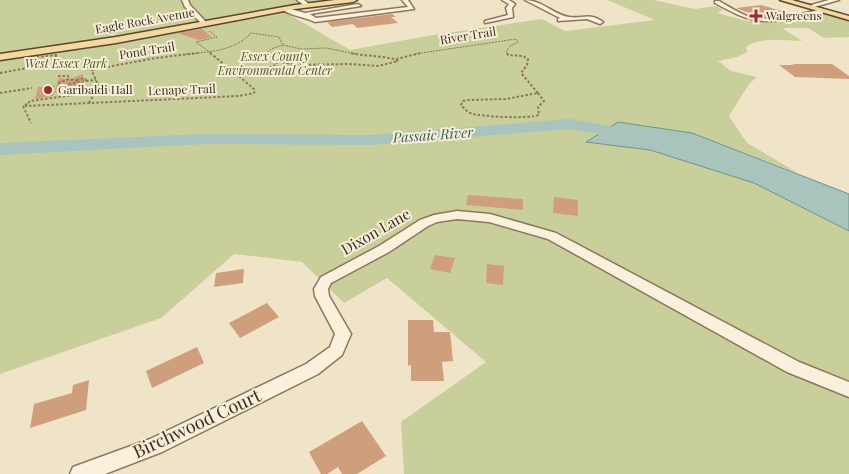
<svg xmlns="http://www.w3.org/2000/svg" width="849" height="474" viewBox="0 0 849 474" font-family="'Playfair Display',serif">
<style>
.green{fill:#c9cf9b}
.water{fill:#a9c4bc;stroke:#6f938a}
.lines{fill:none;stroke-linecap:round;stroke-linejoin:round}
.river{fill:#a9c4bc;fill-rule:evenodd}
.building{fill:#cf9f7d}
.minor-tunnel{stroke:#ccc0a6;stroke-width:6;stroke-dasharray:6 3;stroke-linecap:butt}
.minor-casing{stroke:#8d765c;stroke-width:3}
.major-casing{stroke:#5b4430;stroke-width:3}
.path-far1{stroke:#8d765c;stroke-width:1;stroke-dasharray:2 1;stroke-linecap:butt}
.path{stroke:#8d765c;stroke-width:2;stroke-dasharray:2.5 2;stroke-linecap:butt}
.minor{fill:#faf1dc;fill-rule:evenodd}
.major{fill:#f3d9a0;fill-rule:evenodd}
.poi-dot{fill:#9e2a2b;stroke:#f7eed8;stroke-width:2}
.labels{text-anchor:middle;stroke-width:4;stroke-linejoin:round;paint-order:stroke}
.far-poi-label{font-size:12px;fill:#3d2e20;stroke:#f7eed8;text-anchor:start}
.far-street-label{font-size:12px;fill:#3d2e20;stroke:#f7eed8}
.far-park-label{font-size:12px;font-style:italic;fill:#4d5a26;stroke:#f7eed8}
.far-water-label{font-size:14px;font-style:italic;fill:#2f5d5a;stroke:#f7eed8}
.street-label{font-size:15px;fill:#3d2e20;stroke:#f7eed8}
.near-street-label{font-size:18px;fill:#3d2e20;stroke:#f7eed8}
</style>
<rect width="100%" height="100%" fill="#f0e4c8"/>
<path class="green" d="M0,0H334L278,8L350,50L433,35L542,19L565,31L655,20L607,0H654L695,9L716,6L723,10L717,13L747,21L779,20L824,14L849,21V37L824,38L808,28H785L783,29L802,41C786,41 759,36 746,47L747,52L737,57L718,61L731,71L757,77L749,84L729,116L747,143L798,173L692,133L618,122L587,142L650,150L754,183L849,231V474H404L401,422L486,362L387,278L344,303L302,262L234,254L161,318L0,374Z"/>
<path class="water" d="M618,122L692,133L849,194V231L754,183L650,150L586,142Z"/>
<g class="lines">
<path class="river" d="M569,119L641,131L644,135L641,139L635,140L569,129L370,145L205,144L0,155V143L205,134L370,135Z"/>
</g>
<g class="building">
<path d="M761,5L789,13L767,17L756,16L736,8Z"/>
<path d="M392,14L396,17H391L398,23L357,28L353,24L332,27L327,22Z"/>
<path d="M202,29L212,37L199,40L177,33Z"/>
<path d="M792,64H832L849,76V79L795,77L779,65H794Z"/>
<path d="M83,74V89L54,93L59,78L70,79Z"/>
<path d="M55,85L53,96L35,99L38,87Z"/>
<path d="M468,195L523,199V210L466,205Z"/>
<path d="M554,197L578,200V216L553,213Z"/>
<path d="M435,255L455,258L450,273L430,269Z"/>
<path d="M487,264L504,266L503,285L486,283Z"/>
<path d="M244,269L243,283L214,287L216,273Z"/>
<path d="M267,303L279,317L240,338L229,323Z"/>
<path d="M408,320H433L434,332H450L453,361L442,362L444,381H411V365L408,366Z"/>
<path d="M197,347L204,363L152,388L146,371Z"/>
<path d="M89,380L86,410L30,428L34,404L72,393L73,385Z"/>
<path d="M362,421L386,456L357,474H342L338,467L327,474H321L309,452Z"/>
</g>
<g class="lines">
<path class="minor-tunnel" d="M749,15L756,17"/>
<defs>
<g id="minor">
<path d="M182,0H188L190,5L206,22V24H202L185,7Z"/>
<path d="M297,0H304L310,5L305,6Z"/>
<path d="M402,0H408L414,9L315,22C304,17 289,15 281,9L284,7L305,13L358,4L361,6L310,14L316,18L408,7Z"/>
<path d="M502,0H509L515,4L512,8L513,17L485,23V21L508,15L506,8L509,4Z"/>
<path d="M525,0C542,0 554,15 569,17C583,19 589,12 603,22L600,24L587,19L558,21V19L560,18Z"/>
<path d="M829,0H839L814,7L811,5Z"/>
<path d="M715,1H719C728,6 737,12 747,16C771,23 800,14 823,9L826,11C819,15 808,16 800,17C759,25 750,22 715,3Z"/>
<path d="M457,211L490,214L556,233L799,362L849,382V397L787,372L548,239L489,222L457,219L437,222L428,226L389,252L331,283L328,289L329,296L351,334L342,355L318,374L162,452L105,474H70L73,467L150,439L306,364L330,347L335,334L315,296L314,289L321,277L379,246L420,220L434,215Z"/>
</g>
<g id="major">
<path d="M335,0H357L353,2L295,9L116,43L0,60V54L116,37L295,5Z"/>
<path d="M780,0H792L849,16V20Z"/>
</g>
</defs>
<use href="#minor" class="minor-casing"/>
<use href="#major" class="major-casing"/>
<g class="path-far1">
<path d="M209,31L217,37L196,42L212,54"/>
<path d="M283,45L301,49L326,48L356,54"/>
<path d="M186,54C209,52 235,51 251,33L279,37L283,45"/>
<path d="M269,54L267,53L271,49L283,45"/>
<path d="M415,54L516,39L518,42L510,46L506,52L508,54"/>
</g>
<g class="path">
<path d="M210,53L240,77"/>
<path d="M267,53L277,61L295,65L349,64L378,66L398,61C392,56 361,56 350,53"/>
<path d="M507,53L508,55L523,56L528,59L527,65L521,73L538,93"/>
<path d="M56,55L55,60L37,62L38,57Z"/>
<path d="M396,59L421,53"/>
<path d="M90,67L99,65L107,67L156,58L198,53"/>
<path d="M60,69L90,67L100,89L95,92L30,101L26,106L239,96L254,93L255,90L240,77L276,65L277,61"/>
<path d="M92,70L107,67"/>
<path d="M0,73L33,67"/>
<path d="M58,76H68L69,79"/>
<path d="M86,81L96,80"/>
<path d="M58,83L69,79L77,81"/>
<path d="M64,85L86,81L85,78L77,80V78"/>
<path d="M0,93L32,88"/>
<path d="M538,93L544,101L538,107L539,115C529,119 481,117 470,113C466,111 464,108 461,105L463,101L467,100L506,99Z"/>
<path d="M89,103L95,92"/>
<path d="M27,104L23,106L31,123"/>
</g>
<use href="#minor" class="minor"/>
<use href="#major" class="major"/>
</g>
<g class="poi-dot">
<path d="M753.5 8.5h5v5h5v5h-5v5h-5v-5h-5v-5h5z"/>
<circle cx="48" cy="90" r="5"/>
</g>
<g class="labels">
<g class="far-poi-label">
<text x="766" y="20">Walgreens</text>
<text x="58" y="94">Garibaldi Hall</text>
</g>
<g class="far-street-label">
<text transform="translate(145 21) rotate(-10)" y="4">Eagle Rock Avenue</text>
<text transform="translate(468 36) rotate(-9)" y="4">River Trail</text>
<text transform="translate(147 51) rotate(-9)" y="4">Pond Trail</text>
<text transform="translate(182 90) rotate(-2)" y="4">Lenape Trail</text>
</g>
<g class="far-park-label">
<text x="275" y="61">Essex County<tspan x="275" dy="14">Environmental Center</tspan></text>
<text x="66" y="68">West Essex Park</text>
</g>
<g class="far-water-label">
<text transform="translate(433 135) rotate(-4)" y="5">Passaic River</text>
</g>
<g class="street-label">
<text transform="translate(376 232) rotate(-30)" y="5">Dixon Lane</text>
</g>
<g class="near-street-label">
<text transform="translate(197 424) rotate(-25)" y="6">Birchwood Court</text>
</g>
</g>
</svg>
